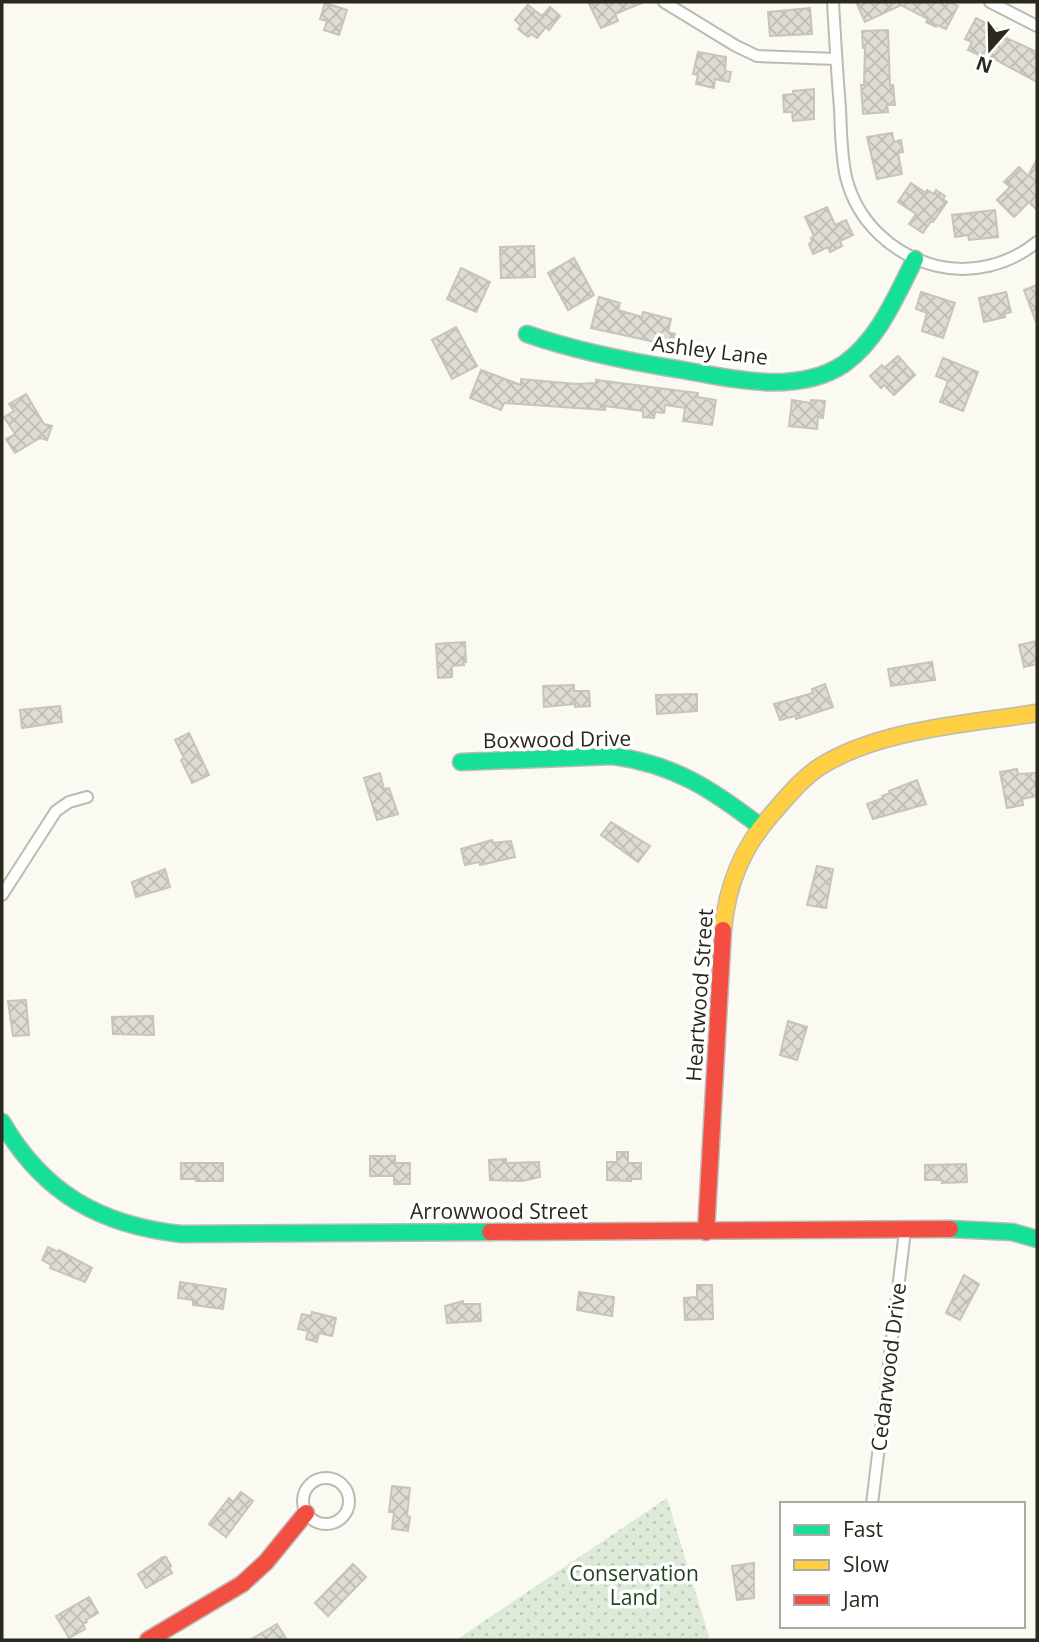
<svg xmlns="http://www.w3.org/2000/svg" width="1039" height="1642" viewBox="0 0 1039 1642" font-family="'Open Sans',sans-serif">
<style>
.park{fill:url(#park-dots)}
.building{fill:url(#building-cross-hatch);stroke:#c6c4bb;stroke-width:2}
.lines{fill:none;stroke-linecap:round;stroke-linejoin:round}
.street-casing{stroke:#bcbab1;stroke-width:14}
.fast-casing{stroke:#bcbab1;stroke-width:19}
.slow-casing{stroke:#bcbab1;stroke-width:19}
.jam-casing{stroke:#bcbab1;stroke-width:19}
.street{stroke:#fefefd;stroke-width:10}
.fast{stroke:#16e098;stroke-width:16}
.slow{stroke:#ffcf43;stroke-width:16}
.jam{stroke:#f24e42;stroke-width:16}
.labels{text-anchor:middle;stroke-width:7;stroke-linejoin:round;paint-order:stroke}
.street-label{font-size:21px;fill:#2b281c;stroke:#fff}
.park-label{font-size:21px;fill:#22441c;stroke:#fff}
</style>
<defs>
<pattern id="park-dots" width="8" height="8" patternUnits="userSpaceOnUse" patternTransform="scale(1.75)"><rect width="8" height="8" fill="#ddead8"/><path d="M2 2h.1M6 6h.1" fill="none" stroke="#bec9b9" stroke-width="1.8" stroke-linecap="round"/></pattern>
<pattern id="building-cross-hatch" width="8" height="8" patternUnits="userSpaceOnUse" patternTransform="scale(1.75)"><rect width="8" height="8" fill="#dedcd3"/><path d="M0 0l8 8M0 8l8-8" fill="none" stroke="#bfbdb5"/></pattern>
</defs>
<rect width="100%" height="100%" fill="#faf9f2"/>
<path class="park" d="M667,1498L710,1640H456Z"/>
<g class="building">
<path d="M588,2H644L615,14L618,21L601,28Z"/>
<path d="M856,2H949L958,6L946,29L937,25L936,27L926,22L928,19L901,5L865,22Z"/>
<path d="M325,3L347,10L339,35L324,30L327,21L320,19Z"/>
<path d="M528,5L542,16L550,7L560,16L549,30L546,27L537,38L531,34L528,37L518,29L521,26L515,20Z"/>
<path d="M810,8L812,34L770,36L768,12Z"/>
<path d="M976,18L1001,31L1000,35L1037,52V82L987,55L985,58L968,50L972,42L965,39Z"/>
<path d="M888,30L890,86L893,85L895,105H887L888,112L863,114L861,85H864L865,47L863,48L862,31Z"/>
<path d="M698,52L726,57L725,71L731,72L729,82L715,79L714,88L696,84L698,75L693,74Z"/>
<path d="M814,89V119L793,121L792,112H784L783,95L793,94V91Z"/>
<path d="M892,133L894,142L901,140L903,152L898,153L902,174L877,179L867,137Z"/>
<path d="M1037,159V210L1029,202L1014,217L997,200L1010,187L1004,182L1019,167L1028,176Z"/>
<path d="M911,183L926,193L927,190L934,194L936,190L945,196L943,199L947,202L933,222L931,221L923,233L909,224L916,214L898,202Z"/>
<path d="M827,207L835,225L846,220L853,235L840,241L842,246L830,252L828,247L813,254L809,244L812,242L811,238L814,236L805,217Z"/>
<path d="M995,210L998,237L969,240L968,235L955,237L952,215Z"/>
<path d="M534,246L535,277L501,278L500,247Z"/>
<path d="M574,258L594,295L568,310L548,273Z"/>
<path d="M461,268L490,282L476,312L447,299Z"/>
<path d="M1037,285V322H1036L1024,290Z"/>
<path d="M921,292L955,303L943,338L922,331L927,313L916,309Z"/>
<path d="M1006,292L1011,312L1004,314L1005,317L984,322L979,298Z"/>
<path d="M599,297L620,303L618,310L642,317L643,312L671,319L668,332L675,334L671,350L654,346L655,342L591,328Z"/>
<path d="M456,327L477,366L452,379L432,340Z"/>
<path d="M898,356L915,375L894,395L884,385L881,388L870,376L882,365L884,368Z"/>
<path d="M943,358L978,372L963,411L940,402L948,381L936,376Z"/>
<path d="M481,370L521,385V379L577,384L596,383V380L698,393L697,397L716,400L712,425L683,421L685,408L665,405L664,413L655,412L654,418L643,417V411L605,406V410L504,403L501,410L470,398Z"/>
<path d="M26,394L44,424L52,426L47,440L40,438L15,453L6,439L15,434L4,417L14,411L9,404Z"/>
<path d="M792,400L811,403V400L825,401L823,418L818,417L817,429L789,426Z"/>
<path d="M1037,641V664L1024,667L1019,645Z"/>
<path d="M465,642L466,662H463L464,665L452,666V677L438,678L436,644Z"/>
<path d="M932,662L935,680L891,686L888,669Z"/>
<path d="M825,684L833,707L796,719L795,716L780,720L774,704L813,693L812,689Z"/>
<path d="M574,685V691H589L590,706L575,707V704L544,707L543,686Z"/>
<path d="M697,694V711L657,714L656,695Z"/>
<path d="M60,706L62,722L22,728L20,710Z"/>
<path d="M189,733L209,775L192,783L181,760L184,758L175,740Z"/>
<path d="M1017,769L1018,774L1037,773V796L1022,799L1023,805L1007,808L1000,772Z"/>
<path d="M380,773L384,789L389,788L398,814L377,820L364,778Z"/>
<path d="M917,780L926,804L873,819L867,804L883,798L882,796L890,793L889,791Z"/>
<path d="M611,822L650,846L638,862L601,835Z"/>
<path d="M492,840L493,843L511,841L515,857L480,865L479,862L465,865L461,849Z"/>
<path d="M817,866L833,869L826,908L807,905Z"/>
<path d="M165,869L170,887L136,897L132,882Z"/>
<path d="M26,1000L29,1035L13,1036L8,1001Z"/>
<path d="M153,1016L154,1035L113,1034L112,1017Z"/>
<path d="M788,1021L807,1027L797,1060L780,1055Z"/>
<path d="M617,1152H628V1163H641V1179H631V1181L607,1180V1162H617Z"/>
<path d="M370,1156H395V1163H410V1184H394V1176H370Z"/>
<path d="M506,1159V1163L539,1162L540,1177L522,1181L490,1180L489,1160Z"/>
<path d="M181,1163H223V1181H196V1179H181Z"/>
<path d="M966,1164L967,1182L942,1183V1180H925V1165Z"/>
<path d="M48,1247L58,1252L59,1250L92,1268L85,1282L50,1268L51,1265L42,1260Z"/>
<path d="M964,1275L979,1284L960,1320L946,1313Z"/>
<path d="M180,1282L226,1289L223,1309L193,1305V1300L178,1298Z"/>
<path d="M697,1285H712L713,1319L685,1320L684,1298L697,1297Z"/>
<path d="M579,1292L614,1297L612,1316L577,1310Z"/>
<path d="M463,1301V1304H480L481,1321L447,1323L445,1306Z"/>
<path d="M312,1312L336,1318L332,1336L319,1333L317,1342L306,1339L308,1331L298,1329L302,1314L311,1316Z"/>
<path d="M392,1486L410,1488L407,1516L410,1517L408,1531L392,1529L394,1512H389Z"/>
<path d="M241,1492L253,1501L226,1537L209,1524L229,1498L233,1502Z"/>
<path d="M163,1557H166L171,1566L169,1567L172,1573L146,1588L138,1574Z"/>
<path d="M754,1563V1598L737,1600L732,1566Z"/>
<path d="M353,1564L366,1577L328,1616L315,1603Z"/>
<path d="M89,1597L98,1613L86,1620L87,1622L83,1624L85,1629L69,1638L56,1616Z"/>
<path d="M277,1624L287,1640H250Z"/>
</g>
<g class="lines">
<defs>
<g id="street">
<path d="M664,2L736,46L757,56L836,59"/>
<path d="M833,2C835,37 837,73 840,108C841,131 841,155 846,177C857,222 893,255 937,266C972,274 1009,265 1037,242"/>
<path d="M990,2L1037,26"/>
<path d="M2,895L56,811L69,802L87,797"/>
<circle cx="326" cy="1501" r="23"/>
<path d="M872,1504L905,1231"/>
</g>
<g id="fast">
<path d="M527,334C576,351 626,361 677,369C729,378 796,396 844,364C879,339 896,296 915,259"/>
<path d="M461,762L613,756C674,764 713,790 761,827"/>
<path d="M2,1122C43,1193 100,1225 181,1234L490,1232"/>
<path d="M950,1229L1012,1232L1037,1239"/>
</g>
<path id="slow" d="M723,930C727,885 742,848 772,814C787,797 802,778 821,766C881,729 968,724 1037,713"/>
<g id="jam">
<path d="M490,1232L950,1229"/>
<path d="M706,1232L723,930"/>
<path d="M148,1640L242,1584L266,1562L306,1513"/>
</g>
</defs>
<use href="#street" class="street-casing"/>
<use href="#fast" class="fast-casing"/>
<use href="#slow" class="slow-casing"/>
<use href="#jam" class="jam-casing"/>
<use href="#street" class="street"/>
<use href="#fast" class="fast"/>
<use href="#slow" class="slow"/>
<use href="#jam" class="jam"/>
</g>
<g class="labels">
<g class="street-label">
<text transform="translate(710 351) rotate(7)" y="7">Ashley Lane</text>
<text transform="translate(557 740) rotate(-1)" y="7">Boxwood Drive</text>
<text transform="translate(700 995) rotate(-86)" y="7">Heartwood Street</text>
<text x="499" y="1219">Arrowwood Street</text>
<text transform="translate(889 1367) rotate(-83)" y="7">Cedarwood Drive</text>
</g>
<g class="park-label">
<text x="634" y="1581">Conservation<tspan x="634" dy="24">Land</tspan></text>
</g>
</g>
<rect width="1039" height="1642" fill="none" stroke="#2b281c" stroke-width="7"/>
<rect x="780" y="1502" width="245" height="126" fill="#ffffff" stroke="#aaa9a4" stroke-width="2"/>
<rect x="794" y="1525" width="35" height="10" fill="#16e098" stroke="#aaa9a4" stroke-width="2"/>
<text x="843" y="1537" font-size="21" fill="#2b281c">Fast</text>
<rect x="794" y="1560" width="35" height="10" fill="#ffcf43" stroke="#aaa9a4" stroke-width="2"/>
<text x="843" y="1572" font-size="21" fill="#2b281c">Slow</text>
<rect x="794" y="1595" width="35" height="10" fill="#f24e42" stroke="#aaa9a4" stroke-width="2"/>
<text x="843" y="1607" font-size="21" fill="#2b281c">Jam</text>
<g transform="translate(990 49) rotate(200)" stroke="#ffffff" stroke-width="5" paint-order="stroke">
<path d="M0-5L12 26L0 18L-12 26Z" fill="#2b281c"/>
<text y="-10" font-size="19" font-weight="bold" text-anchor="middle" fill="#2b281c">N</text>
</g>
</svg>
